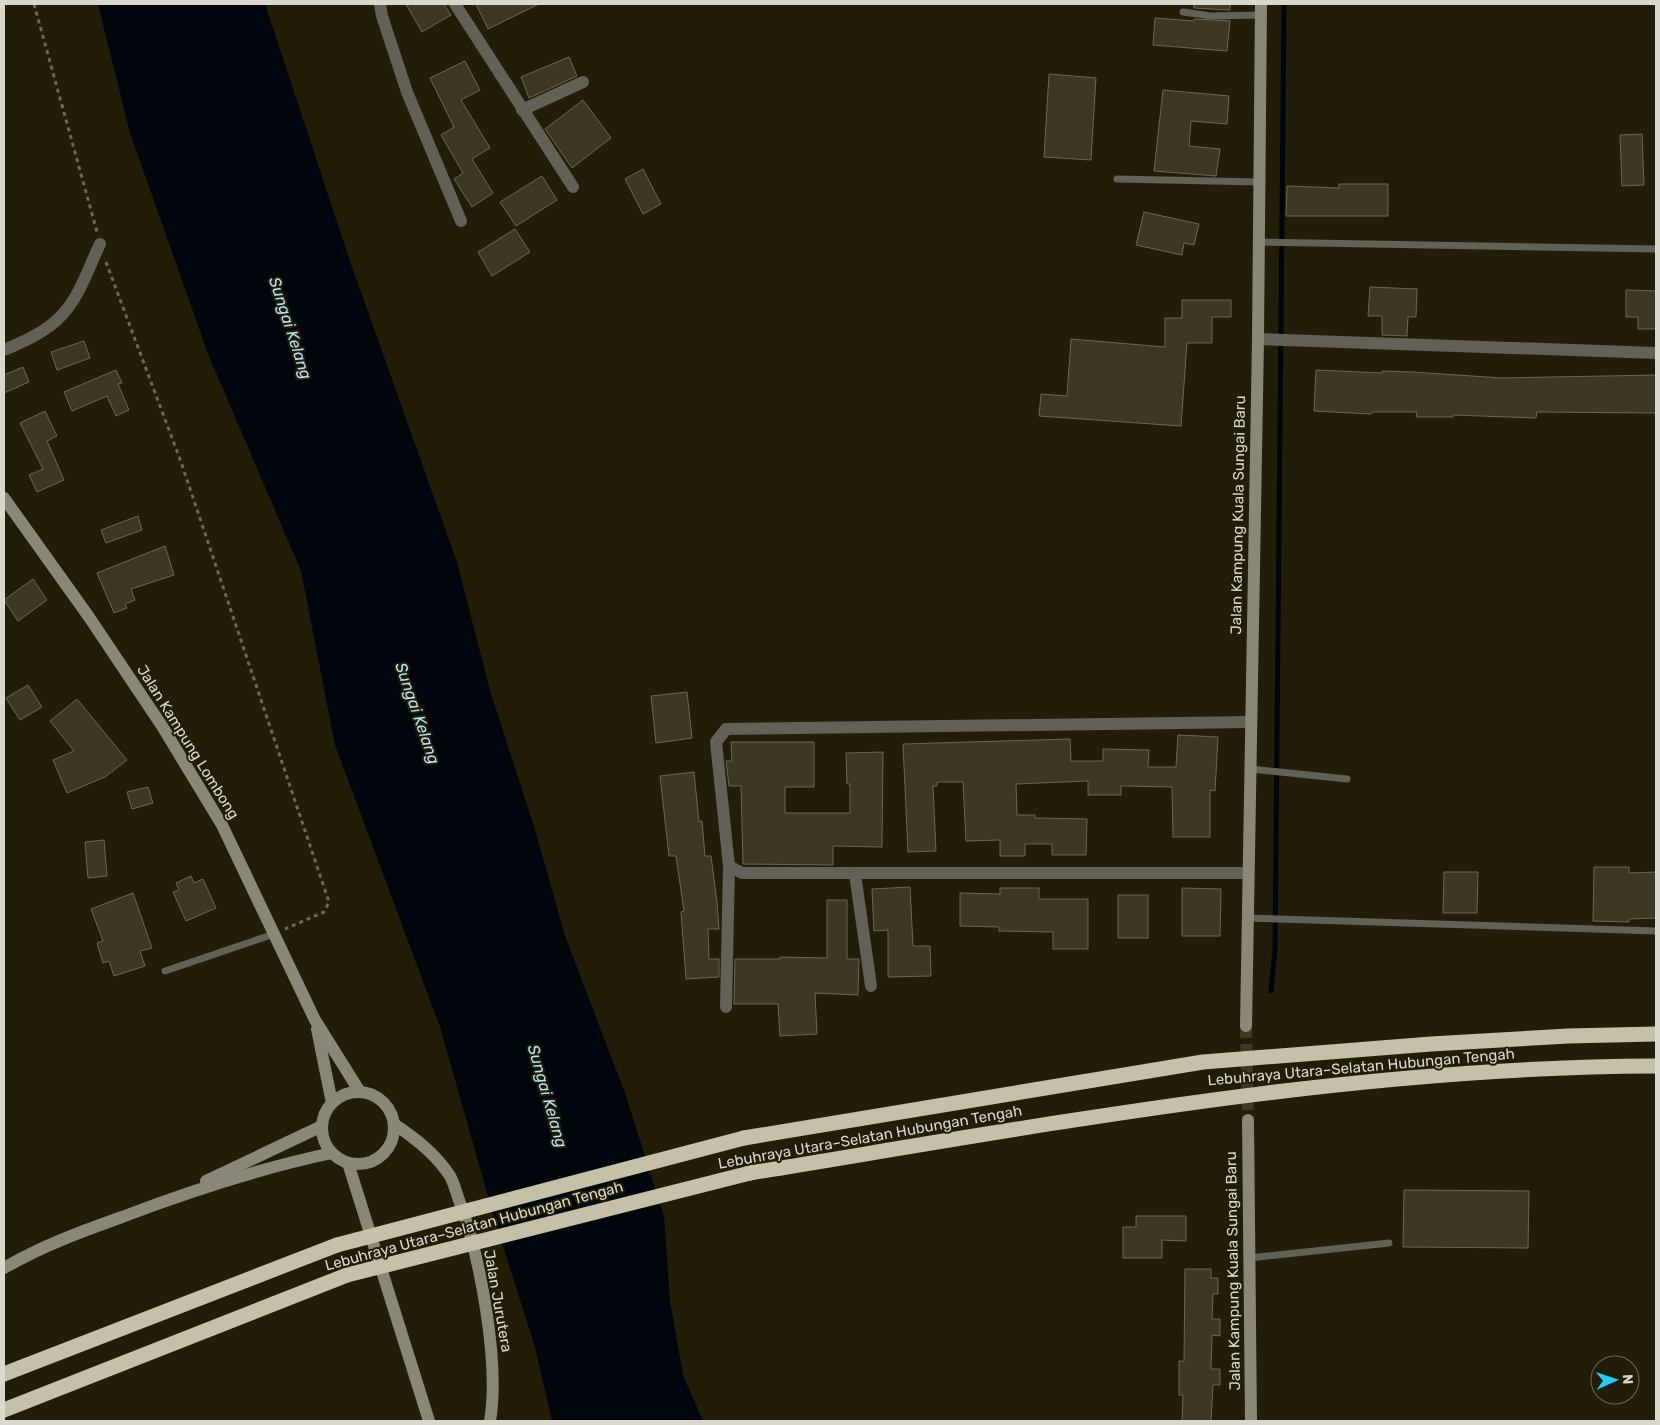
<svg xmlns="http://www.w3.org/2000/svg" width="1660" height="1425" viewBox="0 0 1660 1425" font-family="Rubik,sans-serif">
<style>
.water{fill:#00070c}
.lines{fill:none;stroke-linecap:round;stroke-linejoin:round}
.stream{stroke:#00070c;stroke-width:5}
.building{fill:#3d3824;stroke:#6c6752}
.secondary-tunnel{stroke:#3d3926;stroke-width:12;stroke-dasharray:12 6;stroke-linecap:butt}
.path{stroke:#6d6959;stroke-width:3;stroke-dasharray:4 4;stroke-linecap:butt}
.lane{stroke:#626057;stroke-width:7}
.street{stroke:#626057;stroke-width:12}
.secondary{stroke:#8a8778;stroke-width:12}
.highway{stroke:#c5c0a8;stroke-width:15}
.highway-bridge{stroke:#c5c0a8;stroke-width:15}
.labels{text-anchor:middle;stroke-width:4;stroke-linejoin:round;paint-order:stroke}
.street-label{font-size:15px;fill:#dad8cc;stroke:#211d09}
.water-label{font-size:16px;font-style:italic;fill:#b3e2f7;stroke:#211d09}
</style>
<rect width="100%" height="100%" fill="#211d09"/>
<path class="water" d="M98,4H265L351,264L457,562L491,694L534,826L565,936L625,1093L664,1216L670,1301L683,1375L703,1421H552L535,1347L495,1221L440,1027L335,745L301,571L208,354L130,133Z"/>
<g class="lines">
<path class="stream" d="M1271,991L1275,950L1284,4"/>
</g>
<g class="building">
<path d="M406,4H444L451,15L422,32Z"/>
<path d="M476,4H539L488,29Z"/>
<path d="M1194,4H1230V10L1194,8Z"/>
<path d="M1155,18L1194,21V19L1230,21L1227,51L1153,45Z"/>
<path d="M569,57L577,76L529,98L521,77Z"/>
<path d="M465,61L480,90L461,100L490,148L472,159L493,193L472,207L454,179L463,173L441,135L454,127L430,78Z"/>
<path d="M1049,74L1096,78L1091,160L1044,157Z"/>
<path d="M1163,90L1229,96L1227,124L1191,121L1189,146L1220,149L1216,176L1154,171Z"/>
<path d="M583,100L611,138L572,168L545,129Z"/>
<path d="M1642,134L1644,185L1622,186L1620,135Z"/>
<path d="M643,169L661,204L643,214L625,179Z"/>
<path d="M542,176L557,200L516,226L500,202Z"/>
<path d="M1339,184H1388V216H1286L1287,186L1339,188Z"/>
<path d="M1144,212L1199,224L1194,245L1184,243L1182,255L1136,245Z"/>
<path d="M515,229L530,252L492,276L478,252Z"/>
<path d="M1370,287L1417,289L1416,317H1408L1407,336L1382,335V316H1368Z"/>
<path d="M1626,290L1656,291V329H1638V317H1626Z"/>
<path d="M1182,300H1231V317H1212V343H1187L1181,426L1039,416L1041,394L1067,396L1071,339L1165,347V318H1182Z"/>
<path d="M84,341L90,358L57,370L51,352Z"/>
<path d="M23,367L29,382L4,393V375Z"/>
<path d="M116,370L122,383L118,384L129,410L116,416L107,396L72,411L64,392Z"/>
<path d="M1316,370L1382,373V371L1412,372L1502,378L1656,375V413L1537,412L1536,418L1453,415V417H1416L1417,412H1372L1371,414L1314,411Z"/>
<path d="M45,411L57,436L47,441L64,480L37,492L29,475L43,469L20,423Z"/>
<path d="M138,516L142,530L106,543L101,530Z"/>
<path d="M165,546L174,575L131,589L135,600L125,604L127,608L114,613L97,573Z"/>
<path d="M33,579L47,600L18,621L4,600Z"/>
<path d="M28,685L42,707L20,720L6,698Z"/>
<path d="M687,692L692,738L656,743L651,696Z"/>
<path d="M77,699L127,760L105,777L67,793L53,760L74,751L50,721Z"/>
<path d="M1178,735L1218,737L1215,791L1210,790V837H1173L1172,787L1121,786V795H1088V781L1016,784L1017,815H1035V818L1087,819L1086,855H1052V844H1025V856H1000V840L966,841L963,782H937V786H933L936,851L908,852L903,744L1070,739L1071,761H1103V749L1149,750L1148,767H1176Z"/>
<path d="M731,742H814V787H785V813H850V784H847L846,753L883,752L882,847L833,846V865L743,864L741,786H729L726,761H732Z"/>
<path d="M694,772L699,822L702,821L705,856H711L717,902L719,929H708L709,959H719V977L686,979L681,912L684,911L676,856H669L660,776Z"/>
<path d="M148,787L153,803L132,809L127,792Z"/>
<path d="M104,840L107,876L88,878L85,842Z"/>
<path d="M1594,867H1629V873L1656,872V918L1629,919V922L1593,921Z"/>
<path d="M1444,872H1478L1477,913H1443Z"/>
<path d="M191,876L194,883L203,879L216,908L186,921L173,892L179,890L176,883Z"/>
<path d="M910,887L913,946H930L931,976L888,977V930L874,931L872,889Z"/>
<path d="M1000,888H1039V899H1088V949H1053V932L999,931V927L960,926V893L1000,894Z"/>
<path d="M1182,888L1221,889L1220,936H1182Z"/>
<path d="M133,893L152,948L140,951L145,966L114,976L109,961L103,963L97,943L103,941L91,909Z"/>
<rect x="1118" y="895" width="30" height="43"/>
<path d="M827,900H847V959H859L858,995L815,993L817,1034L780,1036L778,1004H734L735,959H780V957L827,958Z"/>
<path d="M1404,1190L1529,1191L1528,1248L1403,1247Z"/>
<path d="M1136,1216H1186V1241L1162,1240V1258H1123V1227H1136Z"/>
<path d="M1185,1269H1211V1278H1218V1294H1213L1212,1319H1220V1336L1212,1335L1211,1369H1220V1385H1213L1211,1421H1182L1183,1395H1179V1361H1184Z"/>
</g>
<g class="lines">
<path class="secondary-tunnel" d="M1246,1026L1248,1120"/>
<g class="path">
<path d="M34,4L97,232"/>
<path d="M106,262L181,462L329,902L324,912L285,929"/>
</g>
<g class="lane">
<path d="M1183,12L1211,16L1261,15"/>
<path d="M1117,179L1259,182"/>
<path d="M1259,242L1656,249"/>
<path d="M1250,769L1347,779"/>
<path d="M1247,918L1656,931"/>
<path d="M165,971L274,934"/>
<path d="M1249,1258L1389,1243"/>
</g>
<g class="street">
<path d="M380,4L382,16L407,92L461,221"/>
<path d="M455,4L573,187"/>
<path d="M522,110L583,82"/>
<path d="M1258,339L1656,353"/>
<path d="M4,350C23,342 46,332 61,316C79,298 89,267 100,244"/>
<path d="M1248,873H742L729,866L716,742L726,729L1251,722"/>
<path d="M855,874L871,986"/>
<path d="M726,1007L729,866"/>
</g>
<g class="secondary">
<path d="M4,498L89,617L162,726L222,825L315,1020L360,1092"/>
<path d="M1246,1026L1258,339L1261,4"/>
<path d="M317,1029L332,1103"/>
<circle cx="358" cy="1128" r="36"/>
<path d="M1248,1120L1251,1421"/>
<path d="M394,1124C415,1138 436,1154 450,1176C454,1183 456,1192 459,1200C480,1256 500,1363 490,1421"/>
<path d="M348,1163L429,1421"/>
<path d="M206,1181L322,1126"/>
<path d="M4,1268C42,1246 80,1232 122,1217C190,1191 261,1168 332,1153"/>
</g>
<g class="highway">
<path d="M744,1138L1203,1062L1431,1044L1568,1036L1656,1034"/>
<path d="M750,1173C1051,1124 1351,1067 1656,1066"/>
<path d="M4,1374L337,1245"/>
<path d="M4,1410L347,1275"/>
</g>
<g class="highway-bridge">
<path d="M337,1245L744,1138"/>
<path d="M347,1275L750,1173"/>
</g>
</g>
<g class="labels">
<g class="street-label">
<text transform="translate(1238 515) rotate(-89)" y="5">Jalan Kampung Kuala Sungai Baru</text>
<text transform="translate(188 742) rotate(58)" y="5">Jalan Kampung Lombong</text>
<text transform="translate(1361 1067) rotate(-5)" y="5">Lebuhraya Utara–Selatan Hubungan Tengah</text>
<text transform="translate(870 1137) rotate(-10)" y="5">Lebuhraya Utara–Selatan Hubungan Tengah</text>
<text transform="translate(474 1226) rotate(-15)" y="5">Lebuhraya Utara–Selatan Hubungan Tengah</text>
<text transform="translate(1233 1271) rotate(-91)" y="5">Jalan Kampung Kuala Sungai Baru</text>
<text transform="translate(498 1301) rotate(80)" y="5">Jalan Jurutera</text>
</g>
<g class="water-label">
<text transform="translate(291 328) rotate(72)" y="6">Sungai Kelang</text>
<text transform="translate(418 713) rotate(71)" y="6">Sungai Kelang</text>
<text transform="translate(548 1096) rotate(74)" y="6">Sungai Kelang</text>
</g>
</g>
<rect width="1660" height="1425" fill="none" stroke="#dad8cc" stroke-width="10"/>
<g transform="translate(1615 1380) rotate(87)"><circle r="24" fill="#211d09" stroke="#6b6857"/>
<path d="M0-4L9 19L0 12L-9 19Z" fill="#24c9fe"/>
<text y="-8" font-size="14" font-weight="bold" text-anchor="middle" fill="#dad8cc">N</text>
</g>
</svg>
